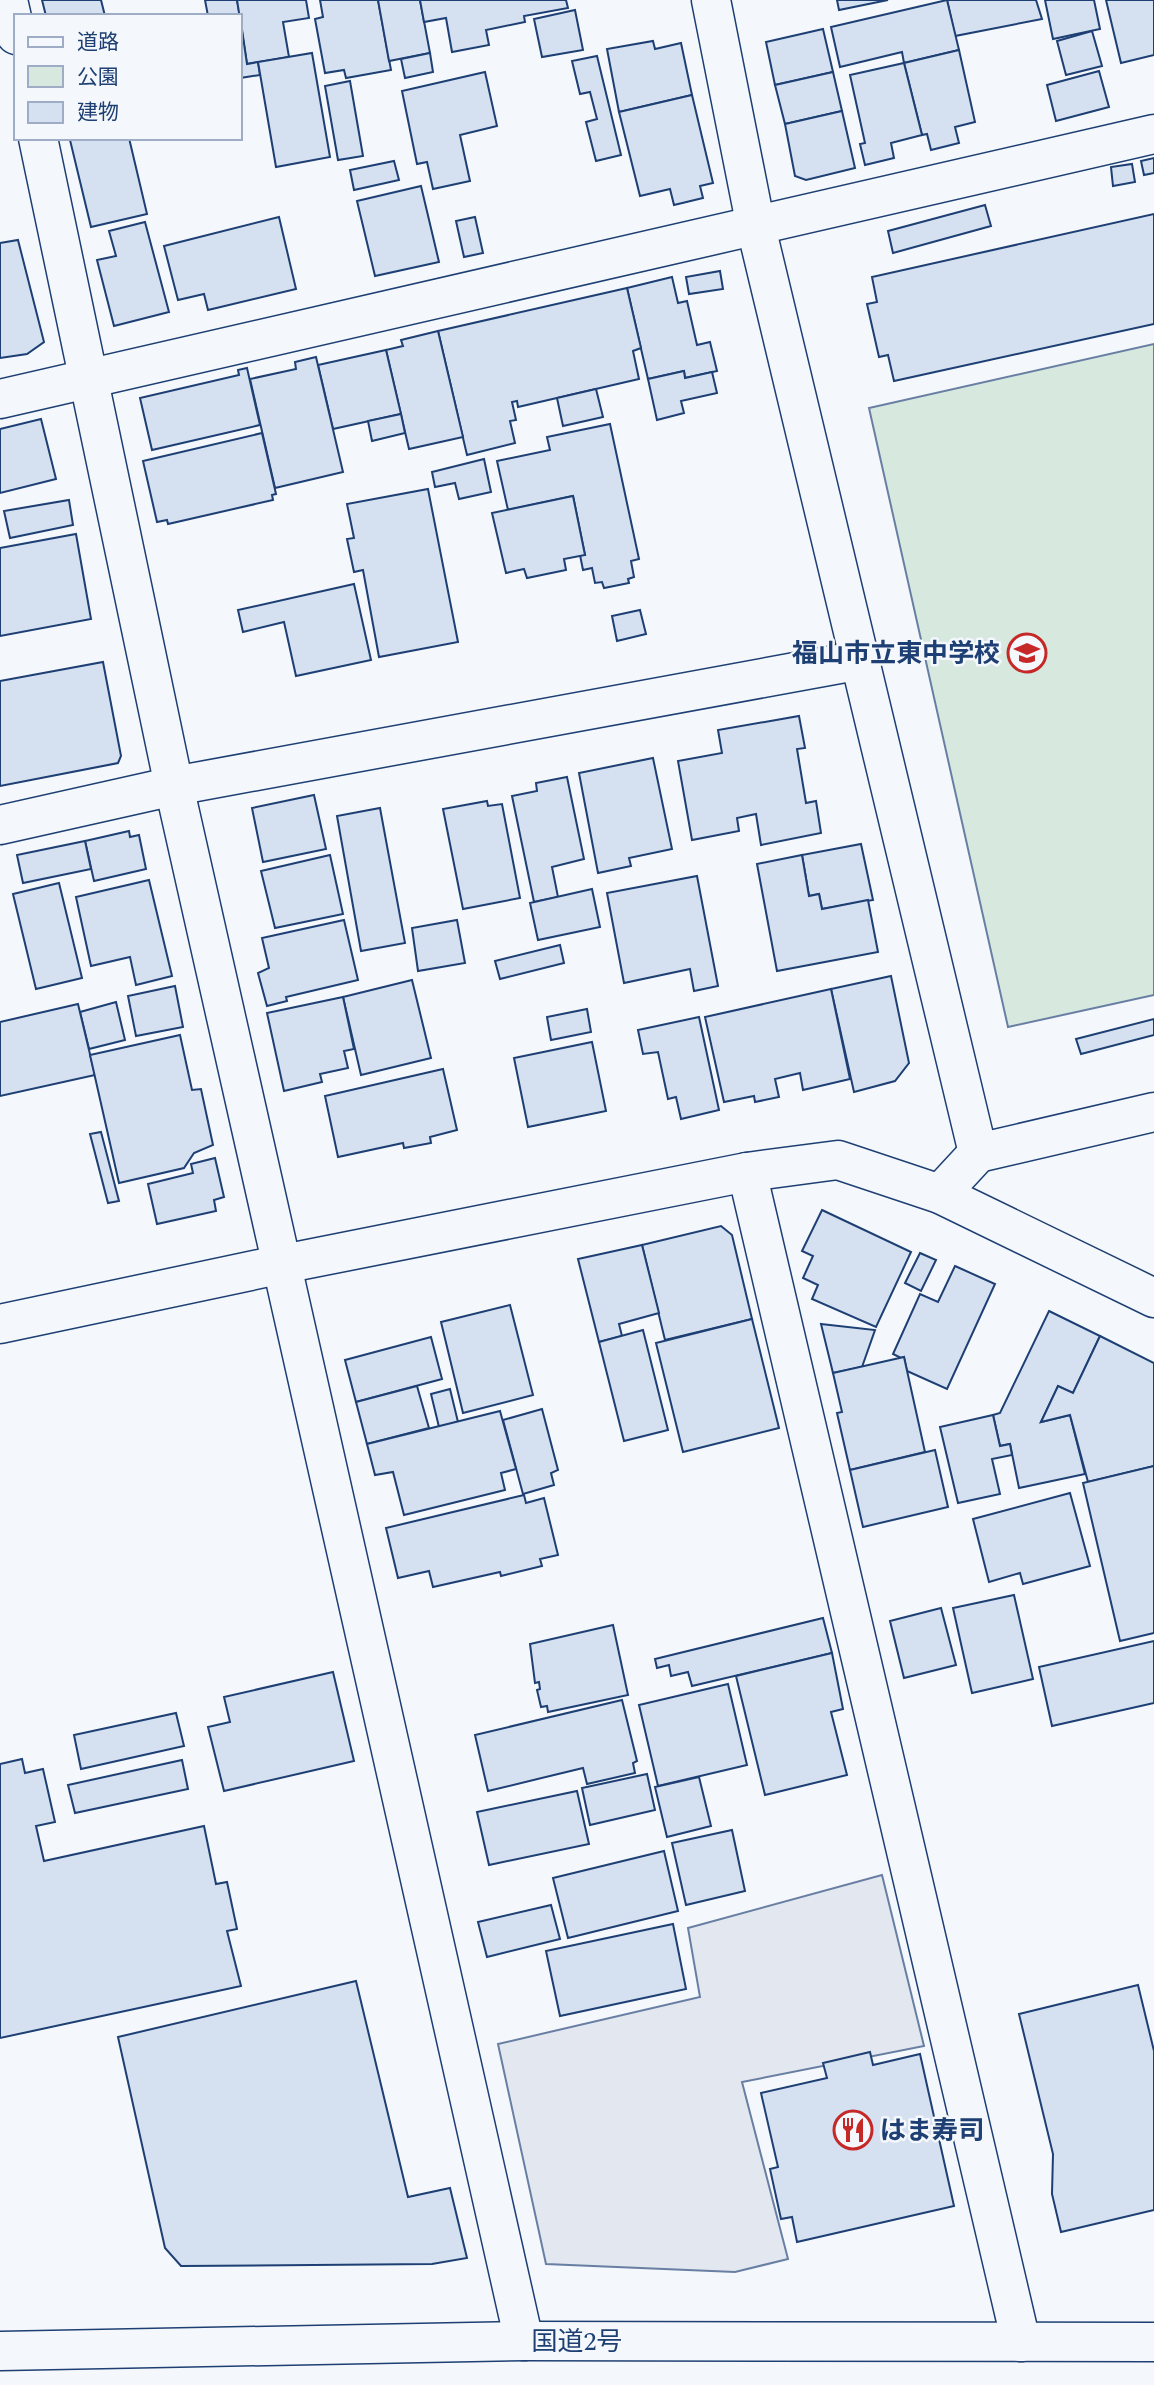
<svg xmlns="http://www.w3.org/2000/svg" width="1154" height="2385" viewBox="0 0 1154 2385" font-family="Spectral,'Noto Sans JP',serif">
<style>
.green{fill:#d7e8df;stroke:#687fa3;stroke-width:2}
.parking{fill:#e3e8f0;stroke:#687fa3;stroke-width:2}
.building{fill:#d5e0f0;stroke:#1d3f73;stroke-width:2}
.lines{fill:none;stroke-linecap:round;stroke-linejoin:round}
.minor-casing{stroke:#1d3f73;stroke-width:41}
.tertiary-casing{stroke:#1d3f73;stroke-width:41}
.trunk-casing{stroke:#1d3f73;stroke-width:41}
.minor{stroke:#f4f7fb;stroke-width:38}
.tertiary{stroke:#f4f7fb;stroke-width:38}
.trunk{stroke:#f4f7fb;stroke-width:38}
.labels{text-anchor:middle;stroke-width:5;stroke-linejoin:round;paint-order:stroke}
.poi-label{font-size:26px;font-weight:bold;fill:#1d3f73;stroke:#f4f7fb;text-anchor:end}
.street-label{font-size:26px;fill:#1d3f73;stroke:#f4f7fb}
</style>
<rect width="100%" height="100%" fill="#f4f7fb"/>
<path class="green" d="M1154,344V995L1008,1027L869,408Z"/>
<path class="parking" d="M882,1875L924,2046L742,2082L788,2259L735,2272L546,2264L498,2044L700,1997L688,1928Z"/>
<g class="building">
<path d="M42,0H101L105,16H46Z"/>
<path d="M205,0H237L240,16H208Z"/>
<path d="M237,0H306L309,18L283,22L289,57L247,64Z"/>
<path d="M320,0H378L391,70L346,78L344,70L325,73L315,19L323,17Z"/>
<path d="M378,0H420L430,53L389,61Z"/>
<path d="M420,0H566L568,8L524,16L525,22L486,30L489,45L452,52L446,18L424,22Z"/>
<path d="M837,0H888L839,10Z"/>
<path d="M947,0H1036L1042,19L955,36Z"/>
<path d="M947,0L959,50L904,63L902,52L840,67L831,27Z"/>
<path d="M1045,0H1094L1100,29L1053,39Z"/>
<path d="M1106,0H1154V55L1121,63Z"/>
<path d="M575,10L583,50L542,57L534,19Z"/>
<path d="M240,16L247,64L258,62L260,75L240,78Z"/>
<path d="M823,29L833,72L775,85L766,42Z"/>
<path d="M1092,31L1102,66L1066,75L1057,41Z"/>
<path d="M653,41L655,49L681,43L692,95L619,112L607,49Z"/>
<path d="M959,50L975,122L955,127L959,143L931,150L927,134L922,135L904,63Z"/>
<path d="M312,53L330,157L276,167L258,62Z"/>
<path d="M430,53L433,72L405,78L401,59Z"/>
<path d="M597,56L621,155L596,161L586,122L597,119L590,92L580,94L572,61Z"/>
<path d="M904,63L922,135L891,143L894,158L865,165L860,144L865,143L850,75Z"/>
<path d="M1099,71L1109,107L1056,121L1047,85Z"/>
<path d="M485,72L497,126L460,135L470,181L433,189L427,162L417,164L402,91Z"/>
<path d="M833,72L842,111L785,124L775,85Z"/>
<path d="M350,81L363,156L338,160L325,86Z"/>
<path d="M692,95L713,183L700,186L703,198L674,205L670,189L640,196L619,112Z"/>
<path d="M842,111L855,168L806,180L795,176L785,124Z"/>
<path d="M76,138H129L147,214L91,227L70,140Z"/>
<path d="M1154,158V173L1144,175L1141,161Z"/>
<path d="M394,161L399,180L354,190L350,170Z"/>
<path d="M1132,164L1135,182L1113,186L1111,167Z"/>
<path d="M421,186L439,262L375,276L357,201Z"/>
<path d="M985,205L991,226L893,253L888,231Z"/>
<path d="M1154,214V324L894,381L888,355L879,357L867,304L877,302L872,277Z"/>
<path d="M279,217L296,289L208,310L204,294L178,300L164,246Z"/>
<path d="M475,217L483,253L464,257L456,221Z"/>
<path d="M145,222L169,312L114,326L97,260L116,256L109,231Z"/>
<path d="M18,240L44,342L27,354L0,358V243Z"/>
<path d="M720,271L723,289L689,294L686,277Z"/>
<path d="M672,277L678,303L687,301L697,345L710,342L717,371L685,378L684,371L648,379L627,288Z"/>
<path d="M627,288L641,348L633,351L639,379L518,407L517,401L512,402L516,420L510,421L515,443L467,455L438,331Z"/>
<path d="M438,331L463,437L409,449L386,350L403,346L401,340Z"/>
<path d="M386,350L401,414L333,429L318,365Z"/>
<path d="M316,357L343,472L275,488L250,379L296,369L295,362Z"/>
<path d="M247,368L260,425L152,450L140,398L239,375L238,370Z"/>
<path d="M684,371L685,378L712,372L717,393L681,401L684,413L657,420L648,379Z"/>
<path d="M596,389L603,417L563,426L557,398Z"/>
<path d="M401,414L405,433L372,441L368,421Z"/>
<path d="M41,419L56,479L0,493V429Z"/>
<path d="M610,424L639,559L631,561L634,577L628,579L629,583L604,588L602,582L595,583L592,568L583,570L580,555H585L573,496L508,510L497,461L550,450L547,437Z"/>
<path d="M262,433L276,494L272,495L273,500L168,524L167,520L157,522L143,461Z"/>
<path d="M484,459L491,492L459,499L455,483L435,487L432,472Z"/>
<path d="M428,489L458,642L379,657L363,570L354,572L347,539L354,538L347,504Z"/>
<path d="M573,496L585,555L564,559L566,570L527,578L524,569L506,573L492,513Z"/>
<path d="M69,500L73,525L10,538L4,511Z"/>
<path d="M76,534L91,619L0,636V548Z"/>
<path d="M354,584L371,660L296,676L284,622L243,632L238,610Z"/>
<path d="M640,610L646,634L617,641L612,616Z"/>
<path d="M103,662L121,756L118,763L0,786V681Z"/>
<path d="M799,716L805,748L797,749L806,803L816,801L821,833L761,845L756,814L737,818L739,831L692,840L678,761L722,753L718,730Z"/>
<path d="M653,758L672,849L629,858L631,866L598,873L579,773Z"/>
<path d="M567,777L584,859L552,867L558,897L534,902L512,796L537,791L536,783Z"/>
<path d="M314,795L326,849L263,862L252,808Z"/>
<path d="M487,801L488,806L502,804L520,898L463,909L443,809Z"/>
<path d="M380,808L405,943L361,951L337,816Z"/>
<path d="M129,831L130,837L139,835L146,869L94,881L85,841Z"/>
<path d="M85,841L91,869L23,883L17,855Z"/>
<path d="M861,844L873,900L822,909L819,894L809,896L802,855Z"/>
<path d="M330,855L343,914L275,928L261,871Z"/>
<path d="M802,855L809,896L819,894L822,909L868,900L878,952L777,971L757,864Z"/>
<path d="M697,876L718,986L694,991L690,969L624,983L607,893Z"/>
<path d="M149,880L172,976L136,985L130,957L91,966L76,897Z"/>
<path d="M59,883L82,978L36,989L13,894Z"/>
<path d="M592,889L600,927L538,940L530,903Z"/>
<path d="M344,920L358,980L286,997L287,1001L267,1006L258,973L269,968L262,938Z"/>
<path d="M457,920L465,963L418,971L412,928Z"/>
<path d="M560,945L564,963L500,979L495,961Z"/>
<path d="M891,976L909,1063L895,1081L854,1092L831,989Z"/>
<path d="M412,980L431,1058L361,1075L343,997Z"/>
<path d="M175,986L183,1027L136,1036L128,996Z"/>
<path d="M831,989L850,1079L803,1090L800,1073L775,1079L779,1097L755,1102L754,1096L724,1102L705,1017Z"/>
<path d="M343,997L354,1049L344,1051L348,1068L320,1074L322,1082L284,1091L267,1013Z"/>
<path d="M116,1002L125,1040L89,1049L80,1012Z"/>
<path d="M78,1004L95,1075L0,1096V1022Z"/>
<path d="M587,1009L591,1032L551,1040L547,1017Z"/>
<path d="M699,1017L719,1110L681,1119L676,1097L668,1099L658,1052L643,1054L638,1030Z"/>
<path d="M1154,1019V1035L1081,1054L1076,1039Z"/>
<path d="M180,1035L192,1090L201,1089L213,1145L194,1153L184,1168L119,1183L90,1055Z"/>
<path d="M592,1042L606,1111L528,1127L514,1058Z"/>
<path d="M443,1069L457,1130L430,1137L431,1143L404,1148L403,1143L338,1157L325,1096Z"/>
<path d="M101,1132L119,1201L108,1203L90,1134Z"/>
<path d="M215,1158L224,1197L214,1200L216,1211L157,1224L148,1184L193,1173L191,1164Z"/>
<path d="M822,1210L911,1252L876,1327L812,1299L818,1285L803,1278L813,1256L802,1251Z"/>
<path d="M721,1226L732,1235L752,1319L665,1340L642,1245Z"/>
<path d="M642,1245L659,1313L619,1324L622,1336L599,1342L578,1259Z"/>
<path d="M920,1253L936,1260L921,1291L905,1283Z"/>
<path d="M955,1266L995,1284L947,1389L907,1371L904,1357L901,1358L893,1354L920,1294L938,1302Z"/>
<path d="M510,1305L533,1395L463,1413L441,1322Z"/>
<path d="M1049,1311L1100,1336L1073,1393L1058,1386L1041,1422L1070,1415L1085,1474L1019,1488L1010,1444L1000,1446L993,1415L1000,1413Z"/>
<path d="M752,1319L779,1428L683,1452L656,1343Z"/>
<path d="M821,1324L875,1330L862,1367L833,1373Z"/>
<path d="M643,1330L668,1430L624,1441L599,1342Z"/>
<path d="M1100,1336L1154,1363V1466L1088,1482L1070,1415L1041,1422L1058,1386L1073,1393Z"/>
<path d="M431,1337L442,1379L356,1402L345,1360Z"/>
<path d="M904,1357L925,1452L850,1470L837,1413L842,1412L833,1373Z"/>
<path d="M417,1386L429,1428L367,1444L356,1402Z"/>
<path d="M450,1389L458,1422L439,1427L431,1394Z"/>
<path d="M542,1409L558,1470L551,1473L554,1485L523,1494L503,1420Z"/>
<path d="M500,1411L516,1469L501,1473L505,1490L404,1515L393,1472L375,1475L367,1444Z"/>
<path d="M993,1415L1000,1446L1010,1444L1012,1455L992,1459L1000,1494L958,1503L940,1427Z"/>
<path d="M935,1450L948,1507L863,1527L850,1470Z"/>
<path d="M1154,1466V1633L1120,1641L1083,1483Z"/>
<path d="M1070,1493L1090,1566L1023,1584L1020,1573L989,1582L973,1519Z"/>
<path d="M524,1495L526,1503L544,1498L558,1555L540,1559L542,1566L501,1576L500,1572L433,1587L429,1571L398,1578L386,1528Z"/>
<path d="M1014,1595L1033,1679L972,1693L953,1608Z"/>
<path d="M941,1608L956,1665L904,1678L890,1621Z"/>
<path d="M823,1618L832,1653L692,1686L688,1672L671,1676L669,1665L657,1668L655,1659Z"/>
<path d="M613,1625L628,1695L548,1712L547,1706L541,1707L537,1690L540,1689L539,1682L535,1683L530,1644Z"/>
<path d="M1154,1641V1703L1052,1726L1039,1667Z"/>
<path d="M832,1653L843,1709L831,1712L847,1775L765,1795L736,1676Z"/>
<path d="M333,1672L354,1761L224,1791L208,1727L230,1722L224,1697Z"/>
<path d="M728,1684L747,1765L658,1786L639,1705Z"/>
<path d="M622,1700L637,1761L633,1763L635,1773L587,1784L583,1768L488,1791L475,1735Z"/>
<path d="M176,1713L184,1746L81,1769L74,1735Z"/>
<path d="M22,1759L25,1773L43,1769L55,1822L36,1826L44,1861L204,1826L216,1884L227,1882L237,1929L227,1931L241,1986L0,2038V1764Z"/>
<path d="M182,1760L188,1789L75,1813L68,1785Z"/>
<path d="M647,1774L655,1810L590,1825L582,1788Z"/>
<path d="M699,1777L711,1826L667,1837L655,1787Z"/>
<path d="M577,1791L589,1844L489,1865L477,1812Z"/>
<path d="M732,1830L745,1891L686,1905L672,1843Z"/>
<path d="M664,1851L678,1911L568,1938L553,1878Z"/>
<path d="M551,1905L560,1939L487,1957L478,1922Z"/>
<path d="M673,1924L686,1989L560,2016L546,1951Z"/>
<path d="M356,1981L408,2197L450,2188L467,2258L432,2264L181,2266L165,2248L118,2037Z"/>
<path d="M1138,1985L1154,2051V2210L1061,2232L1052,2194L1053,2154L1019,2014Z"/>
<path d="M870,2052L873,2065L920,2054L954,2206L797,2242L792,2217L781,2219L770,2169L778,2167L761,2093L827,2078L823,2063Z"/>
</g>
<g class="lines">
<defs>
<g id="minor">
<path d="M8,0L16,35"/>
<path d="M711,0L756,227L978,1153"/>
<path d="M38,138L174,786L524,2341"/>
<path d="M0,399L1154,134"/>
<path d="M0,825L174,786L861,660"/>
<path d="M747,1172L1021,2342"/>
<path d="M940,1194L978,1153L1154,1112"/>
</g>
<path id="tertiary" d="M0,1324L283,1264L747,1172L838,1160L940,1194L1154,1298"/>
<path id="trunk" d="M0,2351L524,2341L1154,2342"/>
</defs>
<use href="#minor" class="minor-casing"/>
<use href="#tertiary" class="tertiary-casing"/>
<use href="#trunk" class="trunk-casing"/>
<use href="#minor" class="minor"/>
<use href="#tertiary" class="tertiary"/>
<use href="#trunk" class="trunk"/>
</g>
<defs>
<symbol id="school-ring" viewBox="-11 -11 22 22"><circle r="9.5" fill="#f4f7fb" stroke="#c62828" stroke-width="1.5"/><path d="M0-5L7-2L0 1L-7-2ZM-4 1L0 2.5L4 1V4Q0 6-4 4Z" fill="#c62828"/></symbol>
<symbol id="restaurant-ring" viewBox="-11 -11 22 22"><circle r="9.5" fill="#f4f7fb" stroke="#c62828" stroke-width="1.5"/><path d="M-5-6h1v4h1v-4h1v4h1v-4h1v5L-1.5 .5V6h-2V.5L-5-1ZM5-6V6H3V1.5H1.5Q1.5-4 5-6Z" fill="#c62828"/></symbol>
</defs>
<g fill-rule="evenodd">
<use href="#school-ring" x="1005" y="631" width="44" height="44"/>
<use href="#restaurant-ring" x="831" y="2108" width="44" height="44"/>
</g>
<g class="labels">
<g class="poi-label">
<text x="1000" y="662">福山市立東中学校</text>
<text x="880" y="2139" text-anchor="start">はま寿司</text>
</g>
<g class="street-label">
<text x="577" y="2350">国道2号</text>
</g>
</g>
<rect x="14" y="14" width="228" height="126" fill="#f4f7fb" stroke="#9eadc5" stroke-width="2"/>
<rect x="28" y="37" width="35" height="10" fill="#f4f7fb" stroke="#9eadc5" stroke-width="2"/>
<text x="77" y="49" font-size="21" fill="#1d3f73">道路</text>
<rect x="28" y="66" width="35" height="21" fill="#d7e8df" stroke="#9eadc5" stroke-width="2"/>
<text x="77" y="84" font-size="21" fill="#1d3f73">公園</text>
<rect x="28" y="102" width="35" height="21" fill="#d5e0f0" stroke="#9eadc5" stroke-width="2"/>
<text x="77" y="119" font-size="21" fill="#1d3f73">建物</text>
</svg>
